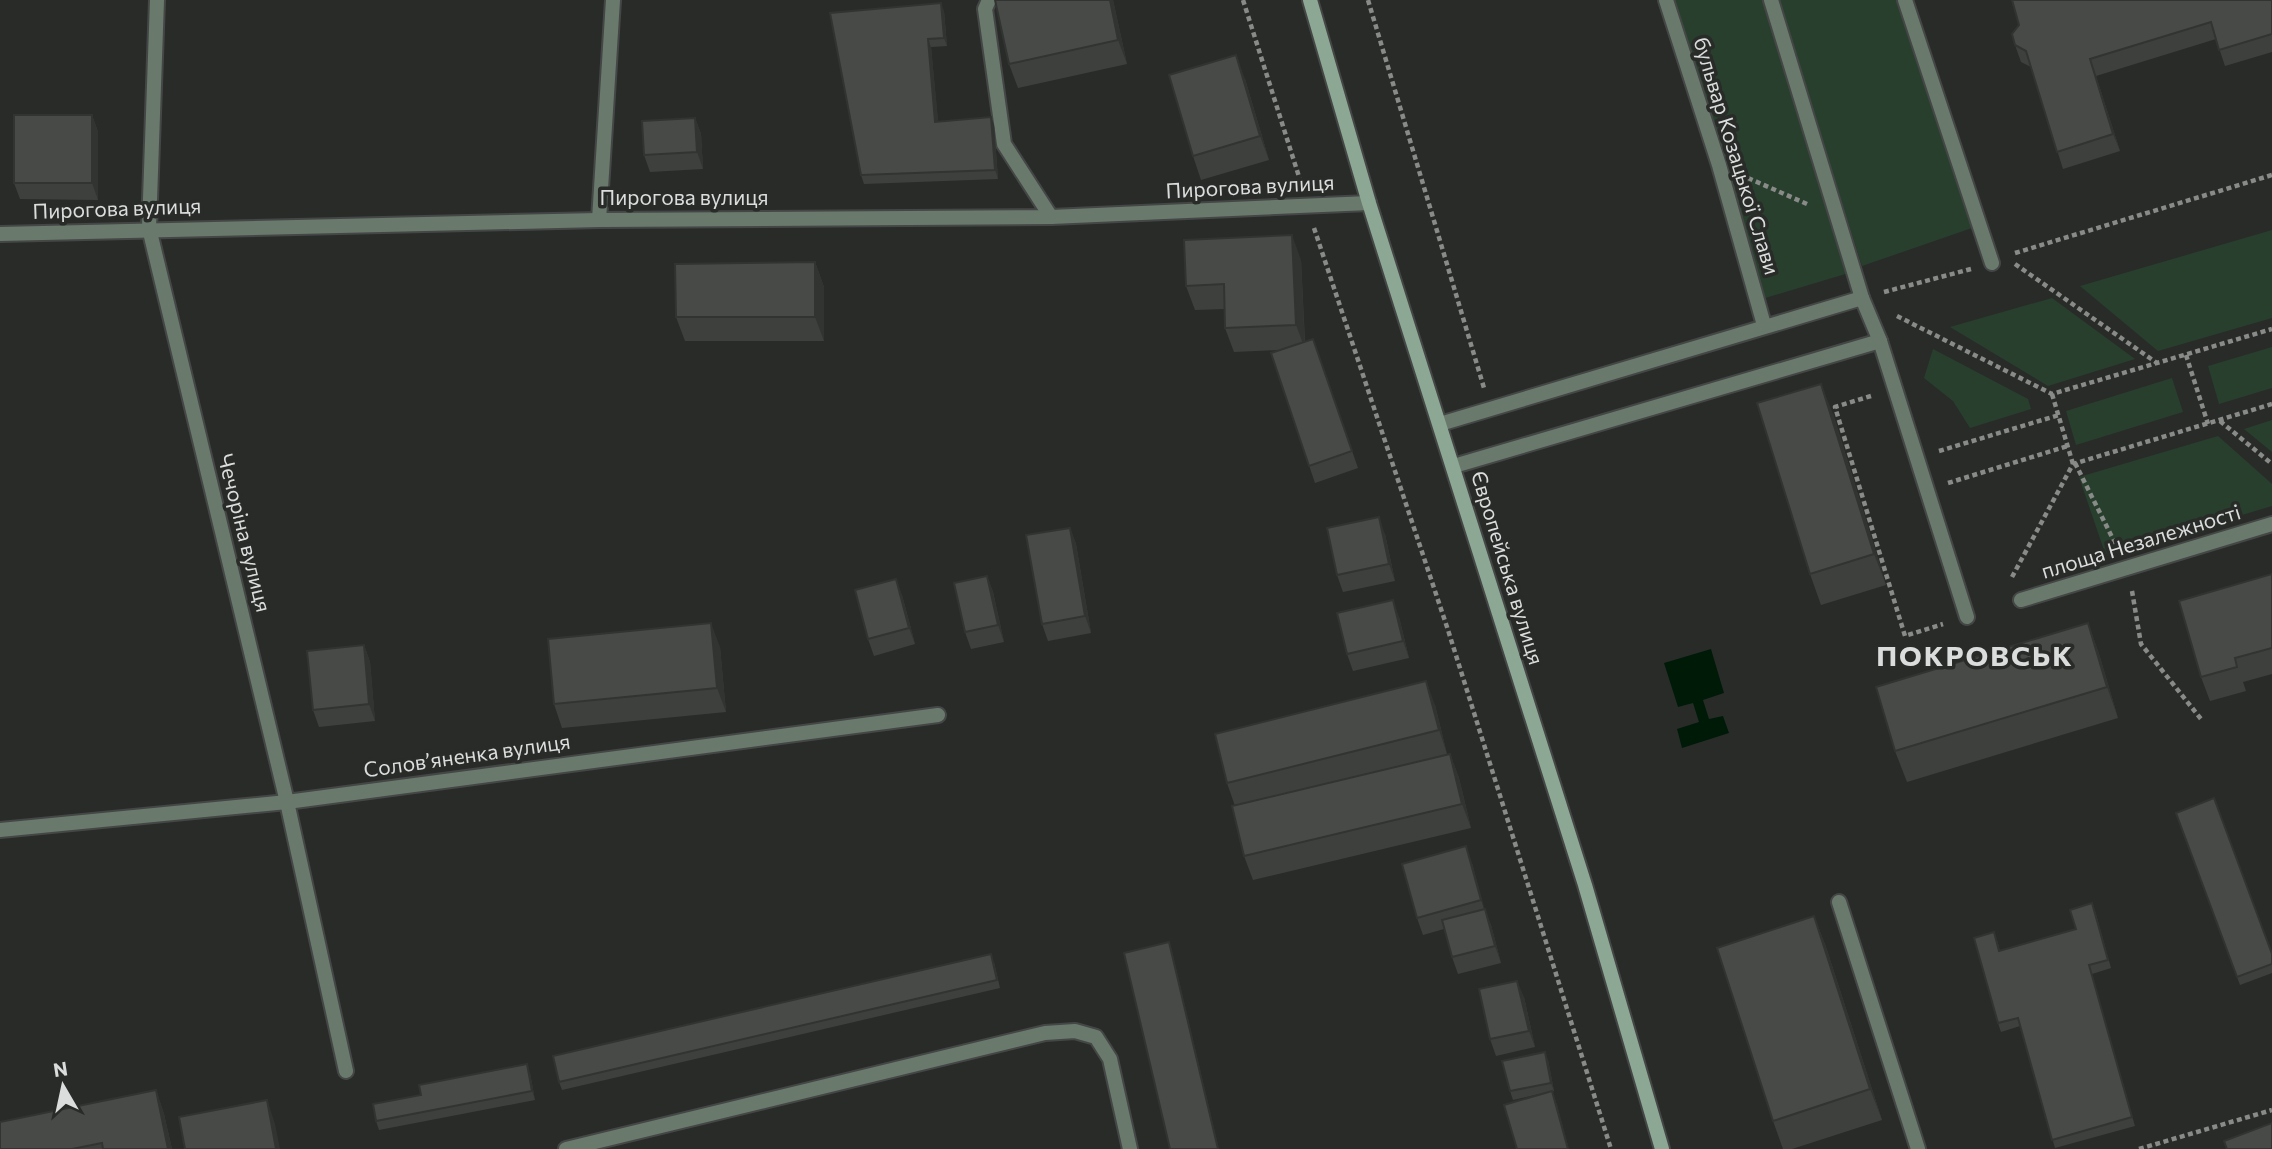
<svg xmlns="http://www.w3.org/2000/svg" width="2272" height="1149" viewBox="0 0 2272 1149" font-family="Commissioner,sans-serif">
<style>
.green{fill:#283f2e}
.water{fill:#001a08}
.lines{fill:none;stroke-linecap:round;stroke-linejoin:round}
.lane-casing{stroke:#454746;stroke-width:18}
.street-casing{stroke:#454746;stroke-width:18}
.secondary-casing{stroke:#454746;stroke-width:18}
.path{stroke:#898b89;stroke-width:4.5;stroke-dasharray:5 3.5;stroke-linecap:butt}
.lane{stroke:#697a6d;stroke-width:14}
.street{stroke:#697a6d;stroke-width:14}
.secondary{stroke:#8ca793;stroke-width:14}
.wall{fill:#3e403e}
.shaded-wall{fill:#323432}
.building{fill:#484a48;stroke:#323432;stroke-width:2}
.labels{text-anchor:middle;stroke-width:7;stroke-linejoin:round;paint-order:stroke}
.street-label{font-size:21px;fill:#dbdddc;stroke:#292b29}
.district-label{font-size:28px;font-weight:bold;letter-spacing:2px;fill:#dbdddc;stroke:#292b29}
</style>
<rect width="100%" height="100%" fill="#292b29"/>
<g class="green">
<path d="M1667,0H1771L1852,272L1762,299Z"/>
<path d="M1778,0H1899L1972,228L1862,266Z"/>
<path d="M2272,230V318L2158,351L2080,286Z"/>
<path d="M2052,298L2135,359L2048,386L1950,327Z"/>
<path d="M2272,347V388L2219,404L2208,366Z"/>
<path d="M1933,349L2028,399L2031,409L1970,428L1953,401L1924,378Z"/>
<path d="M2172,378L2183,412L2076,445L2066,411Z"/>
<path d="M2272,420V452L2244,429Z"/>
<path d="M2218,436L2272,484V506L2106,556L2079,477Z"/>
</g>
<path class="water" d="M1711,649L1724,693L1703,700L1709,719L1723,716L1729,733L1682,748L1677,729L1699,722L1693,703L1678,707L1664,663Z"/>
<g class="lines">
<defs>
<g id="lane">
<path d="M989,0L985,9L1004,144L1051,217"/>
<path d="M1440,424L1862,298L1880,341L1967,617"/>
<path d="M1454,466L1880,341"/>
<path d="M1839,902L1918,1149"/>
<path d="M566,1149L1045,1033L1075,1031L1096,1037L1110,1059L1130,1149"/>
</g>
<g id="street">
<path d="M157,0L149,228L287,802L346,1071"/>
<path d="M1666,0L1719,165L1764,325"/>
<path d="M1771,0L1862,298"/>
<path d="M1905,0L1992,263"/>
<path d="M599,220L613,0"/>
<path d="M0,234L599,220L1051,217L1369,203"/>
<path d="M2021,600L2272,524"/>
<path d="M0,830L287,802L938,715"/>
</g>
<path id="secondary" d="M1310,0L1369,203L1585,885L1662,1149"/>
</defs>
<use href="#lane" class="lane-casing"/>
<use href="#street" class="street-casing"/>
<use href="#secondary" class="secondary-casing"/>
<g class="path">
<path d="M1243,0L1301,183"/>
<path d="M1368,0L1484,388"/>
<path d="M1748,178L1807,204"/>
<path d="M1314,228L1448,630L1611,1149"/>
<path d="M2015,253L2272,175"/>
<path d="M2015,264L2157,363"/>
<path d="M1884,292L1971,269"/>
<path d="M1897,316L2052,394L2272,329"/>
<path d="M2186,355L2208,424"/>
<path d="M2052,394L2073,464"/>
<path d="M1871,396L1835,407L1905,636L1943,624"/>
<path d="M2220,421L2272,464"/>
<path d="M1939,451L2059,415"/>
<path d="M2075,463L2117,547"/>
<path d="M1948,483L2068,446"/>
<path d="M2012,577L2073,464L2272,404"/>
<path d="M2132,591L2141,644L2201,719"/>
<path d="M2139,1149L2272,1110"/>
</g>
<use href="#lane" class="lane"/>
<use href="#street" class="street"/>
<use href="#secondary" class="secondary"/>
</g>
<g class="wall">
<path d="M1113,0L1127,64L1018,88L1009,64Z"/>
<path d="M2272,0V52L2225,66L2216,39L2096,76L2120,151L2063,169L2031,67L2021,62L2015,45L2019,25Z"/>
<path d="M944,11L947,46L931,47L938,122L991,117L994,125L998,179L864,184L861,175L830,13Z"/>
<path d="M1245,79L1269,160L1201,180L1193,156Z"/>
<path d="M92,115L98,132V200L20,199L14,183Z"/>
<path d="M695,118L701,134L703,169L650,172L644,155Z"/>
<path d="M1301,260L1305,342L1313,339L1358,468L1315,483L1271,353L1279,350L1234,352L1225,328V309L1195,310L1186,286Z"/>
<path d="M815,262L824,287V341H685L676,317Z"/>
<path d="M1833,414L1886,585L1821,605L1810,574Z"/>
<path d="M1070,528L1076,544L1091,633L1048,641L1042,624Z"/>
<path d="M1385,534L1395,581L1343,592L1337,575Z"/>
<path d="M2272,574V674L2243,682L2246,691L2210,701L2201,677Z"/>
<path d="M987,576L993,592L1004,642L971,649L965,632Z"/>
<path d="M902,595L915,644L874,656L868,639Z"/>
<path d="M1399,617L1409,658L1353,671L1347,654Z"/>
<path d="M2088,623L2099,654L2118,718L1907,782L1895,751Z"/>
<path d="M364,645L370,662L375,721L319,727L313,710Z"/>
<path d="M720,647L726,712L562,728L554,704Z"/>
<path d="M1435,705L1447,754H1450L1459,778L1471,828L1253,880L1244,856L1235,806L1227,783Z"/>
<path d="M2176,813L2272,954V973L2240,985Z"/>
<path d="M1472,863L1484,909L1491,925L1501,963L1458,974L1452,957L1444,929L1423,935L1417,918Z"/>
<path d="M2095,911L2111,968L2092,974L2135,1126L2055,1148L2020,1026L2001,1032L1998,1023L1997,940L2000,951L2076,929Z"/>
<path d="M1814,916L1826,947L1882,1120L1792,1149H1783L1773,1121Z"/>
<path d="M994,962L1000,988L562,1090L559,1082Z"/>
<path d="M1524,997L1535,1047L1496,1056L1490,1039Z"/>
<path d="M1548,1060L1554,1091L1552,1092L1558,1108L1544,1093L1513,1100L1510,1091Z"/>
<path d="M530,1073L535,1100L379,1130L376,1121Z"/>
<path d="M156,1090L164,1114L172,1149H0Z"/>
</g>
<g class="shaded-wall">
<path d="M1110,0H1113L1127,64L1118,40Z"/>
<path d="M941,3L944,11L947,46L944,38Z"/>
<path d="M928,39L931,47L939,130L935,122Z"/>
<path d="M1236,55L1245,79L1269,160L1260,136Z"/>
<path d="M2090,59L2096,76L2120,151L2113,134Z"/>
<path d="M92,115L98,132V200L92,183Z"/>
<path d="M991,117L994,125L998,179L995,170Z"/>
<path d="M695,118L701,134L703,169L697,152Z"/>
<path d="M1292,235L1301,260L1305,349L1296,325Z"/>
<path d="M815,262L824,287V341L815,317Z"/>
<path d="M1821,384L1833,414L1886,585L1874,554Z"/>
<path d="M1379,517L1385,534L1395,581L1389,564Z"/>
<path d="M1070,528L1076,544L1091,633L1085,616Z"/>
<path d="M987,576L993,592L1004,642L998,625Z"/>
<path d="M896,579L902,595L915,644L909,628Z"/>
<path d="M1393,600L1399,617L1409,658L1403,641Z"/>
<path d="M711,623L720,647L726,712L717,688Z"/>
<path d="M2088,623L2099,654L2118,718L2107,687Z"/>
<path d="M364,645L370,662L375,721L369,704Z"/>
<path d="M1426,681L1435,705L1447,754L1439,730Z"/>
<path d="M1450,754L1459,778L1471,828L1462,804Z"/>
<path d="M1466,846L1472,863L1487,917L1481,900Z"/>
<path d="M1485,909L1491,925L1501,963L1495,946Z"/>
<path d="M1814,916L1826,947L1882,1120L1870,1089Z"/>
<path d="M1169,942L1172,951L1219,1149H1218Z"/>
<path d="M2089,965L2092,974L2135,1126L2132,1117Z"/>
<path d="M1517,981L1524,997L1535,1047L1529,1031Z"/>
<path d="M1545,1052L1548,1060L1554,1091L1551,1083Z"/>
<path d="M527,1064L530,1073L535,1100L532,1091Z"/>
<path d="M156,1090L164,1114L172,1149H168Z"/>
<path d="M1552,1091L1558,1108L1569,1149H1568Z"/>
<path d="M267,1100L275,1124L280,1149H276Z"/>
</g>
<g class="building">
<path d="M995,0H1110L1118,40L1009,64Z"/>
<path d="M2012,0H2272V34L2219,50L2211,22L2090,59L2113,134L2057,152L2026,51L2015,45L2012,34L2019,25Z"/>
<path d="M941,3L944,38L928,39L935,122L991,117L995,170L861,175L830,13Z"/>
<path d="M1236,55L1260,136L1193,156L1169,75Z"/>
<rect x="14" y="115" width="78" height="68"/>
<path d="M695,118L697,152L644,155L642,121Z"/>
<path d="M1292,235L1296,325L1225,328L1224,284L1186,286L1184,240Z"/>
<path d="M815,262V317H676L675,264Z"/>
<path d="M1313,339L1352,451L1309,466L1271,353Z"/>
<path d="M1821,384L1874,554L1810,574L1757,403Z"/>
<path d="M1379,517L1389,564L1337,575L1327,528Z"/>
<path d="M1070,528L1085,616L1042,624L1026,535Z"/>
<path d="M2272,574V648L2235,658L2237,667L2201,677L2179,601Z"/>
<path d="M987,576L998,625L965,632L954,583Z"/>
<path d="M896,579L909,628L868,639L855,590Z"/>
<path d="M1393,600L1403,641L1347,654L1337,613Z"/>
<path d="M711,623L717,688L554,704L548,639Z"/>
<path d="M2088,623L2107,687L1895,751L1876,687Z"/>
<path d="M364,645L369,704L313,710L307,651Z"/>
<path d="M1426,681L1439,730L1227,783L1215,734Z"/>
<path d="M1450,754L1462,804L1244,856L1232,806Z"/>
<path d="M2214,798L2272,954V964L2237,977L2176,813Z"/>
<path d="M1466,846L1481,900L1417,918L1402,864Z"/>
<path d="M2092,903L2108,960L2089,965L2132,1117L2052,1140L2018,1018L1998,1023L1974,938L1994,932L1999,951L2076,929L2070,910Z"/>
<path d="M1485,909L1495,946L1452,957L1442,920Z"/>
<path d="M1814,916L1870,1089L1773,1121L1717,948Z"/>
<path d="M1169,942L1218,1149H1170L1124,953Z"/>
<path d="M991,954L997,980L559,1082L553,1056Z"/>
<path d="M1517,981L1529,1031L1490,1039L1479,989Z"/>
<path d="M1545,1052L1551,1083L1510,1091L1502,1061Z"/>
<path d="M527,1064L532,1091L376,1121L373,1104L421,1095L419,1085Z"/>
<path d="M156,1090L168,1149H103L102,1143L72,1149H0V1122Z"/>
<path d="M1552,1091L1568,1149H1517L1504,1105Z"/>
<path d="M267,1100L276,1149H185L179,1117Z"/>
<path d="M2272,1123V1149H2227L2224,1141Z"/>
</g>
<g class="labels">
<g class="street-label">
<text transform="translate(1736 156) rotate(73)" y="7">бульвар Козацької Слави</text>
<text transform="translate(1250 187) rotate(-3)" y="7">Пирогова вулиця</text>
<text x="684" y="205">Пирогова вулиця</text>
<text transform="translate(117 209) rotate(-2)" y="7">Пирогова вулиця</text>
<text transform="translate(244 533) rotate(76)" y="7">Чечоріна вулиця</text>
<text transform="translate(2141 542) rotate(-17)" y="7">площа Незалежності</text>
<text transform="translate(1507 568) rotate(73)" y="7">Європейська вулиця</text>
<text transform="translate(467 756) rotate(-8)" y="7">Солов’яненка вулиця</text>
</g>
<g class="district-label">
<text x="1975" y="666">ПОКРОВСЬК</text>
</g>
</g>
<g transform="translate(63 1086) rotate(351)" stroke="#292b29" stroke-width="5" paint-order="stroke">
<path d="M0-5L12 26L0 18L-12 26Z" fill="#dbdddc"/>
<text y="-10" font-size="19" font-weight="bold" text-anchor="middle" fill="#dbdddc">N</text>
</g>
</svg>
